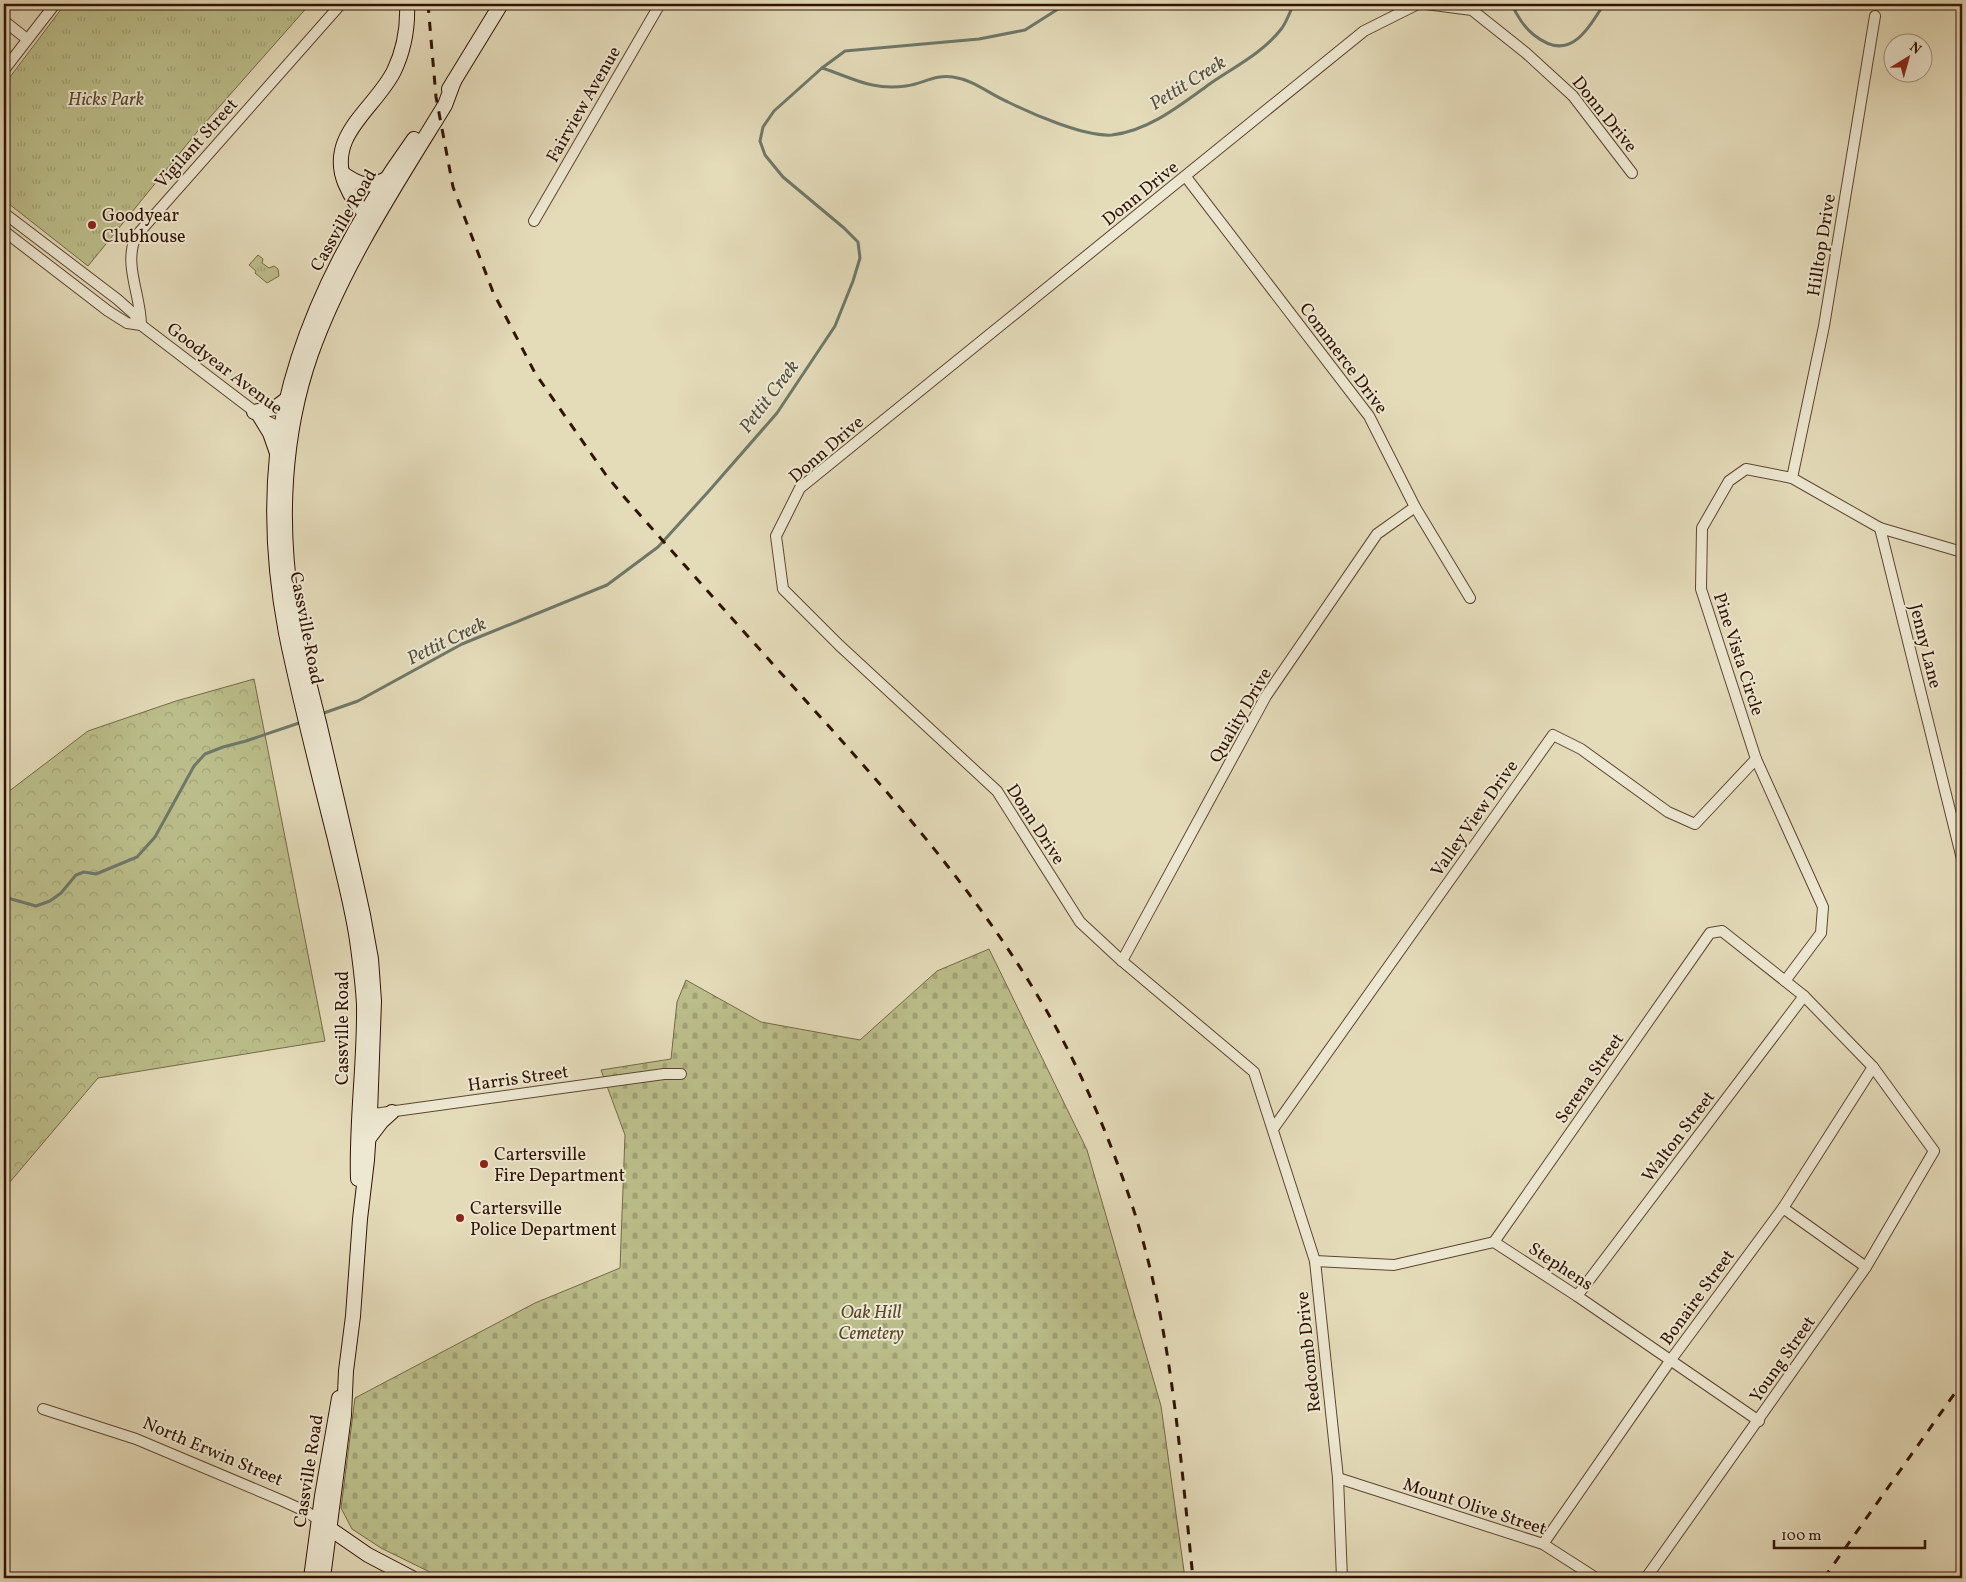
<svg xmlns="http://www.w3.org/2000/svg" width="1966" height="1582" viewBox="0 0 1966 1582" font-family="Vollkorn,serif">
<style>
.forest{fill:url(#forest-crowns);stroke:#766846}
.cemetery{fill:url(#cemetery-stones);stroke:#766846}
.park{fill:url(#park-tufts);stroke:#766846}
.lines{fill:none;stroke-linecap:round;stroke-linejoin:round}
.stream{stroke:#6d786a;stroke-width:3}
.street-casing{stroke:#5e4530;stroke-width:12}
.secondary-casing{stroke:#311303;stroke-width:16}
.street{stroke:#ede8d2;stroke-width:10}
.secondary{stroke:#ede8d2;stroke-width:14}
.rail{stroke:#311303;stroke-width:3;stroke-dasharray:9 9;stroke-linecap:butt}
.poi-dot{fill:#8f2418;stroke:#ede8d2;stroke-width:2}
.labels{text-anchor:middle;stroke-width:4;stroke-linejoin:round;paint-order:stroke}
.park-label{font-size:18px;font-style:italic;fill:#5a462c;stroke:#ede8d2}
.street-label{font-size:18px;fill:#311303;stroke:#ede8d2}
.poi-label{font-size:18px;fill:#311303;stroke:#ede8d2;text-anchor:start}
.water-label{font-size:19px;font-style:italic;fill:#544e3f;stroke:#ede8d2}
</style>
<defs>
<pattern id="forest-crowns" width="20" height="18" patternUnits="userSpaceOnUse" patternTransform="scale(1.25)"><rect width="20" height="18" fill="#bbbe8a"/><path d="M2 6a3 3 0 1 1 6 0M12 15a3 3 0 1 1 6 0" fill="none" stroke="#a1a275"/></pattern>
<pattern id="cemetery-stones" width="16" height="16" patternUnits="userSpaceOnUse" patternTransform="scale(1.25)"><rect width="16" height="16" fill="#bbbe8a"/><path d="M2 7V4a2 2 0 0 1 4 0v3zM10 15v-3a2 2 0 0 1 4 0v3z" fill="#a1a275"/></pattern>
<pattern id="park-tufts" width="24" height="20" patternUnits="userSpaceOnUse" patternTransform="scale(1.25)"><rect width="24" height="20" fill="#bbbe8a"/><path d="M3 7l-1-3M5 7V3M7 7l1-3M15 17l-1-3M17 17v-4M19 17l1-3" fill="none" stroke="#a1a275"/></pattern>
</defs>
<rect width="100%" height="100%" fill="#e4dbb9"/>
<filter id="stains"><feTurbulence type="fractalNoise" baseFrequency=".004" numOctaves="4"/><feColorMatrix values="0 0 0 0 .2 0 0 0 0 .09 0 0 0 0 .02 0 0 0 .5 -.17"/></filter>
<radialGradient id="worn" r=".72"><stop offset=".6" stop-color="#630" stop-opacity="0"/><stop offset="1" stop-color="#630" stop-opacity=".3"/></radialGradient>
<path class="forest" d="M254,679L325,1041L98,1078L4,1189V795L88,731L176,701Z"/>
<path class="cemetery" d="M989,949L1087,1150L1161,1406L1185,1578H442L381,1548L352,1529L341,1508L355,1398L535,1303L620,1268L625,1135L601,1070L671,1059L677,1002L686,980L761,1022L860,1040L937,971Z"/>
<g class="park">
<path d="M65,4H310L197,132L88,266L4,200V85Z"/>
<path d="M258,255L263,259L262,263L269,268L274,266L278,269L279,276L267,283L255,273L256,271L249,265Z"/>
</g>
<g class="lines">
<g class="stream">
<path d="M1512,4C1516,15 1525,28 1534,35C1569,63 1586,32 1604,4"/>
<path d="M822,68C853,78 872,91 906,86C922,84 936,74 953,77C974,80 989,94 1008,102C1032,114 1085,137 1112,135C1149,131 1182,104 1211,83C1236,66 1264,52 1282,28C1287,21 1290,11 1294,4"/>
<path d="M321,714L358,701L462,644L607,585L658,547L708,492L777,413L835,326L853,281L860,258L858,242L844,228L783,177L765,155L760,141L763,127L774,111L822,68L845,51L979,39L1025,30L1066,4"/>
<path d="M4,897L36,906L50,901L61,893L76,875L84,872L96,874L137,857L155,837L194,766L205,754L223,747L246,741L302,722"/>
</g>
<defs>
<g id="street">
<path d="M1426,4L1472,10L1526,53L1573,96L1632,173"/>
<path d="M4,21L27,39"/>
<path d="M4,70L55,4"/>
<path d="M1186,177L1369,416L1415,507L1470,598"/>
<path d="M4,213L117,299L134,314L141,325L267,421L287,431"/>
<path d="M534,221L660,4"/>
<path d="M4,231L108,311L127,323L141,325"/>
<path d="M141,325C141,295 123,265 136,236L341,4"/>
<path d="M1792,478L1824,326L1875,16"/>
<path d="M1880,528L1962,859"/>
<path d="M1122,961L1266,696L1377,534L1415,507"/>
<path d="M1785,981L1821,933L1823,907L1756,759L1701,589L1702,528L1729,481L1746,469L1792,478L1880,528L1962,552"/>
<path d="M363,1114L381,1113L664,1074H681"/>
<path d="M1273,1129L1553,735L1581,749L1668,812L1695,824L1756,759"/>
<path d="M1783,1208L1866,1267"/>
<path d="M1494,1242L1710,933L1722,931L1804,996L1873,1067L1934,1151L1866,1267L1646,1578"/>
<path d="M1315,1261L1394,1265L1494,1242L1577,1296L1759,1421"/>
<path d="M1577,1296L1804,996"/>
<path d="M43,1409L136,1439L283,1501L307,1512L319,1520"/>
<path d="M1338,1478L1543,1544L1596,1578"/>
<path d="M1543,1544L1670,1361L1783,1208L1873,1067"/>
<path d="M1342,1578L1338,1478L1315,1261L1254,1072L1122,961L1080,922L997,791L839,645L783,589L776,536L800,488L1364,31L1418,4"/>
</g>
<g id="secondary">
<path d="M449,89L501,4"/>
<path d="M342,173C359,185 369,189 388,178"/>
<path d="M372,219C360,210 351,198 345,183C326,135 375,109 394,71C404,50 408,26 407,4"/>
<path d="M254,412L275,408L287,399"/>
<path d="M259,415L270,433L277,453"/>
<path d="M369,1138L382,1121L392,1112"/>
<path d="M358,1179C356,1121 365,1063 364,1005C363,983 360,962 357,940C352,906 343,873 335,839C318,771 300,702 286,633C275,575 271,514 277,455C290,341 348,231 414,139"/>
<path d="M323,1524L368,1555L412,1578"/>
<path d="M311,1578L322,1496L339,1398"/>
<path d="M323,1578L344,1415L346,1371L353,1316L360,1219L367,1160L370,1114L374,1001L371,959L363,915C350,854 335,792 321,731C311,689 299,647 292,605C279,522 283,434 311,354C343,265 396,185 445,105L454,81"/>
</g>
</defs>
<use href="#street" class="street-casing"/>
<use href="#secondary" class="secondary-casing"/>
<use href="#street" class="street"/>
<use href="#secondary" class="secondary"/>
<g class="rail">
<path d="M428,4L436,97L453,187L493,292L535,373L606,475L625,498C685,566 745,633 806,701C891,795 974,889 1039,998C1079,1064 1110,1138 1134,1211C1172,1330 1180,1455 1193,1578"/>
<path d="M1824,1578L1962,1383"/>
</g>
</g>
<g class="poi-dot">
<circle cx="92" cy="225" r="5"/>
<circle cx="484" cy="1164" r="5"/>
<circle cx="460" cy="1218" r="5"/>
</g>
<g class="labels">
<g class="park-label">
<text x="106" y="105">Hicks Park</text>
<text x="871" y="1318">Oak Hill<tspan x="871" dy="21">Cemetery</tspan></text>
</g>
<g class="street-label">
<text transform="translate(583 104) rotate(-60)" y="6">Fairview Avenue</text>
<text transform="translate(1605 114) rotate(51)" y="6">Donn Drive</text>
<text transform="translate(196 143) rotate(-48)" y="6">Vigilant Street</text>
<text transform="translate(1140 193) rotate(-39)" y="6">Donn Drive</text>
<text transform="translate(343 220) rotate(-60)" y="6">Cassville Road</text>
<text transform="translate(1821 245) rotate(-81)" y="6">Hilltop Drive</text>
<text transform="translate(1344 358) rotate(53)" y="6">Commerce Drive</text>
<text transform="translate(225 368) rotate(37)" y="6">Goodyear Avenue</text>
<text transform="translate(826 449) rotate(-41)" y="6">Donn Drive</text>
<text transform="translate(307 628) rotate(79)" y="6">Cassville Road</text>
<text transform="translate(1926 646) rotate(76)" y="6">Jenny Lane</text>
<text transform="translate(1739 654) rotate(72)" y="6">Pine Vista Circle</text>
<text transform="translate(1240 715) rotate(-60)" y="6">Quality Drive</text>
<text transform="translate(1474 818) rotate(-55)" y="6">Valley View Drive</text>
<text transform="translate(1036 824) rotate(57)" y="6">Donn Drive</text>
<text transform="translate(342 1028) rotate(-90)" y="6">Cassville Road</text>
<text transform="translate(518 1078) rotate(-8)" y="6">Harris Street</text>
<text transform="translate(1589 1078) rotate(-55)" y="6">Serena Street</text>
<text transform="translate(1678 1136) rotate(-53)" y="6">Walton Street</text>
<text transform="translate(1561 1266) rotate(33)" y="6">Stephens</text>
<text transform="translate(1697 1297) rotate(-54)" y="6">Bonaire Street</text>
<text transform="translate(1308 1352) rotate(-96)" y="6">Redcomb Drive</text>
<text transform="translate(1782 1359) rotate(-55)" y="6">Young Street</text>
<text transform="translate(213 1451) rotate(23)" y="6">North Erwin Street</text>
<text transform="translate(308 1471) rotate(-81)" y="6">Cassville Road</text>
<text transform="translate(1475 1506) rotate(18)" y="6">Mount Olive Street</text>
</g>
<g class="poi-label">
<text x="102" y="221">Goodyear<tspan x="102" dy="21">Clubhouse</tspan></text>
<text x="494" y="1160">Cartersville<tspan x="494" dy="21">Fire Department</tspan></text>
<text x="470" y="1214">Cartersville<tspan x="470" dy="21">Police Department</tspan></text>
</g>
<g class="water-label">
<text transform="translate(1187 82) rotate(-32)" y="7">Pettit Creek</text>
<text transform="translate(768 396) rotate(-53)" y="7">Pettit Creek</text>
<text transform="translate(446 640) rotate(-26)" y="7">Pettit Creek</text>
</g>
</g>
<rect width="1966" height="1582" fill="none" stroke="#e4dbb9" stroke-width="20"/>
<rect x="5" y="5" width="1956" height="1572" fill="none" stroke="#311303" stroke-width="2.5"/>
<rect x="10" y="10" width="1946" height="1562" fill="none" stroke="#311303"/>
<g transform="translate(1908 58) rotate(37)"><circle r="24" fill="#ede8d2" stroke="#a2937f"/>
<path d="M0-4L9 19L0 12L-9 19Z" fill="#8f2418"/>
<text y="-8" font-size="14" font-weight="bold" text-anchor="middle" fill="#311303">N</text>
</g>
<path d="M1774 1540v8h151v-8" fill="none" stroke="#311303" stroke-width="2.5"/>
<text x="1781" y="1540" font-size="15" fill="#311303" stroke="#ede8d2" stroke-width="4" paint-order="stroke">100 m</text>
<rect width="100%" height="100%" filter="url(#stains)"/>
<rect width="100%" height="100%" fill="url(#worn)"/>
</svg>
